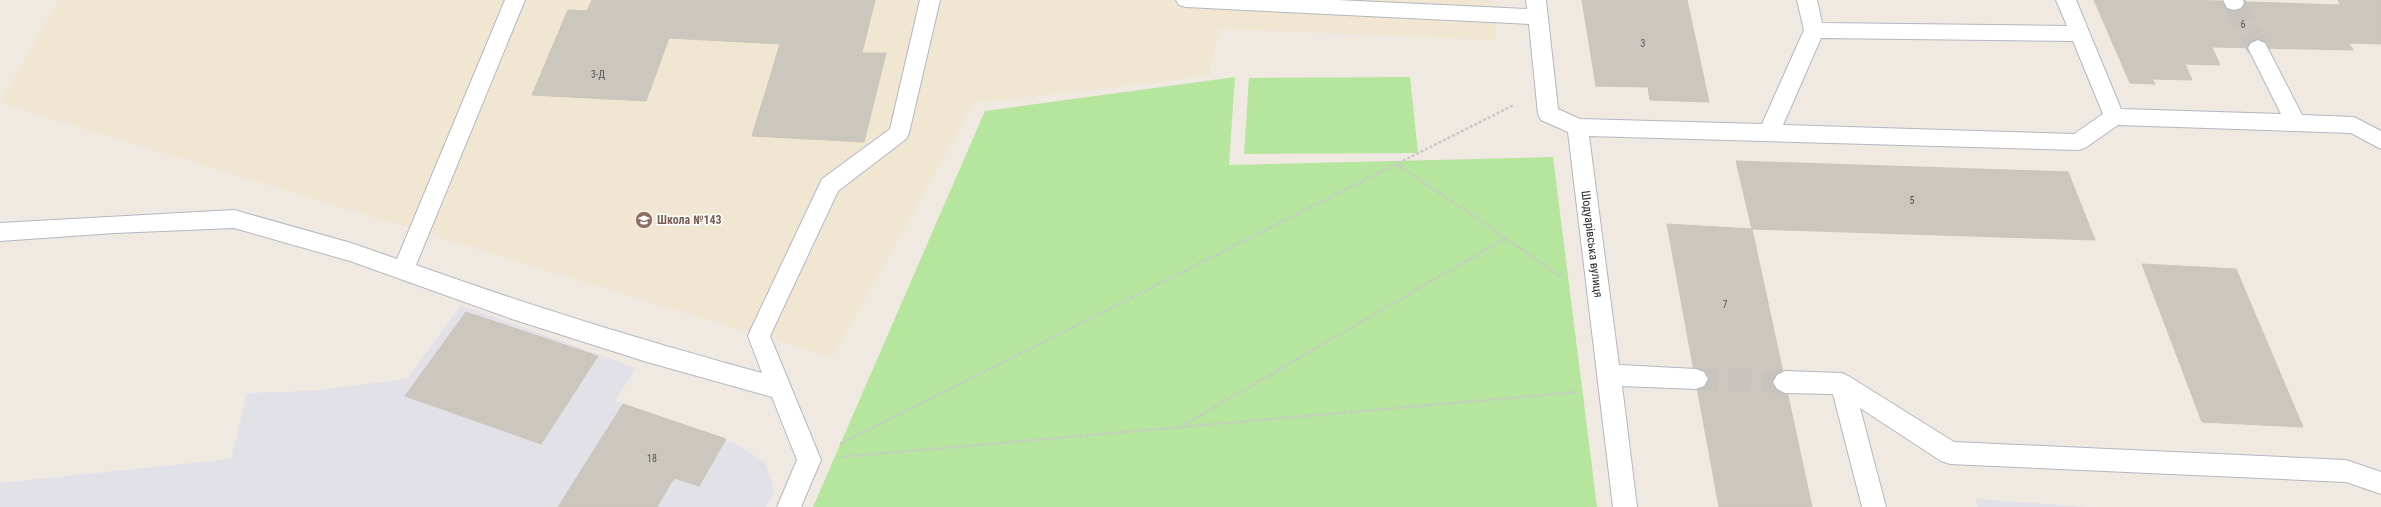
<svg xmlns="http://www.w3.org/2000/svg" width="2381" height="507" viewBox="0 0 2381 507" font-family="'Roboto Condensed',sans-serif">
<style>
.industrial{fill:#e3e1e8}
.education{fill:#f0e6d1}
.green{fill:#b6e59e}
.building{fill:#cbc7bf;stroke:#cbc5ba}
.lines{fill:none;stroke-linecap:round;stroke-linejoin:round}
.minor-tunnel{stroke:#c8c4bd;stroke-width:22;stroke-dasharray:22 11;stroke-linecap:butt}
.minor-casing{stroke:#b4b7c1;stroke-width:2}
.path{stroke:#c9c9c9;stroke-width:2.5;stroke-dasharray:3 2;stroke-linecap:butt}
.minor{fill:#fff;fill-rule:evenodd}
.labels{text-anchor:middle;stroke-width:3;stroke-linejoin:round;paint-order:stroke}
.number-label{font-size:10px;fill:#555452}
.education-label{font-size:12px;font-weight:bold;fill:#785e54;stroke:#fff;text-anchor:start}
.street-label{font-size:12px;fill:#2e2e2e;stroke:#fff}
</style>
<rect width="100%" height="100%" fill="#efe9e1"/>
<g class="industrial">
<path d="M461,305L636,368L615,401L738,445L766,463L774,492L766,507H0V483L231,459L247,393L311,391L407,379Z"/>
<path d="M1976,499L2087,507H1978Z"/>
</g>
<path class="education" d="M58,0H1493L1496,40L1219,29L1209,74L1168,81L974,103L832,358L0,103Z"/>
<g class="green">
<path d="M1235,77L1229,165L1553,157L1597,507H813L985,111Z"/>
<path d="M1410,77L1418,153L1244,154L1249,78Z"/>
</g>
<g class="building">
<path d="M592,0H875L862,53H886L864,142L752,136L780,44L669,38L646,101L532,95L568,10L587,11Z"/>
<path d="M1582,0H1687L1709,102L1650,100L1648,87L1596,86Z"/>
<path d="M2094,0H2188L2340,5L2338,0H2381V44L2349,43L2353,50L2212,47L2220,65L2185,64L2192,80L2152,79L2155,84L2130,83Z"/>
<path d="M1736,161L2068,172L2095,240L1752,229Z"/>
<path d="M1667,224L1752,229L1812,507H1719Z"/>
<path d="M2142,264L2236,269L2303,427L2202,422Z"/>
<path d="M466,312L598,356L541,444L405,396Z"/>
<path d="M623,404L726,439L699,486L674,478L657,507H558Z"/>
</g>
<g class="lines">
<g class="minor-tunnel">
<path d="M2234,3L2258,48"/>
<path d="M1696,379L1785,382"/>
</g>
<defs>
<g id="minor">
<path d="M505,0H525L416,265C530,306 645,341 762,373L748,336L751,329L822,179L890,129L920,0H940L909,133L906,139L838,191L770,336L821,460L801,507H777L797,460L772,397L647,362L512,319L350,261L234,228L114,233L0,241V223L234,210L351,243L397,259Z"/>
<path d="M1176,0H1337L1527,9L1526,0H1546L1558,109L1580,119L1762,124L1804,30L1797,0H1817L1822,23L2067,26L2056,0H2076L2121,109L2281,114L2248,48L2251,43L2258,40L2265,43L2302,115L2354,117L2381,131V149L2351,133L2118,125L2085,148L2078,150L1589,136L1619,365L1696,369L1704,372L1708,379L1704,386L1696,389L1622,386L1637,507H1613L1568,132L1541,120L1538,114L1529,24L1186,7L1179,5ZM1821,38L2073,41L2103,114L2074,134L1783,125Z"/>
<path d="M2223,0H2243L2244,3L2241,8L2234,10L2227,8Z"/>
<path d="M1785,371L1842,373L1850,377L1954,442L2346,460L2381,472V494L2346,482L1950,464L1941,461L1860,408L1886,507H1862L1833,394L1785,393L1777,389L1773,382L1777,375Z"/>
</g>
</defs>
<use href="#minor" class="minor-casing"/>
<g class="path">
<path d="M1397,164L1561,276"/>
<path d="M1183,425L1506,238"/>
<path d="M840,444L1514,105"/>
<path d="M841,457L1577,392"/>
</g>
<use href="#minor" class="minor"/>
</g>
<defs>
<symbol id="school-disc" viewBox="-11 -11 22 22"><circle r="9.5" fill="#8d6e63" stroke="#fff"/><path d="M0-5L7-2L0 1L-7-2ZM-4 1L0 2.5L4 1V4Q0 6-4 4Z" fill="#fff"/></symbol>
</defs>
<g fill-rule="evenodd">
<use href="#school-disc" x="634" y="210" width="20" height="20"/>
</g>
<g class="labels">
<g class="number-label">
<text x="2243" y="28">6</text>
<text x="1643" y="47">3</text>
<text x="598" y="78">3-Д</text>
<text x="1912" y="204">5</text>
<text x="1725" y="308">7</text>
<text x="652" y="462">18</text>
</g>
<g class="education-label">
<text x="657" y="224">Школа №143</text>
</g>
<g class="street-label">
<text transform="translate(1592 244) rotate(83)" y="4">Шодуарівська вулиця</text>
</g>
</g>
</svg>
